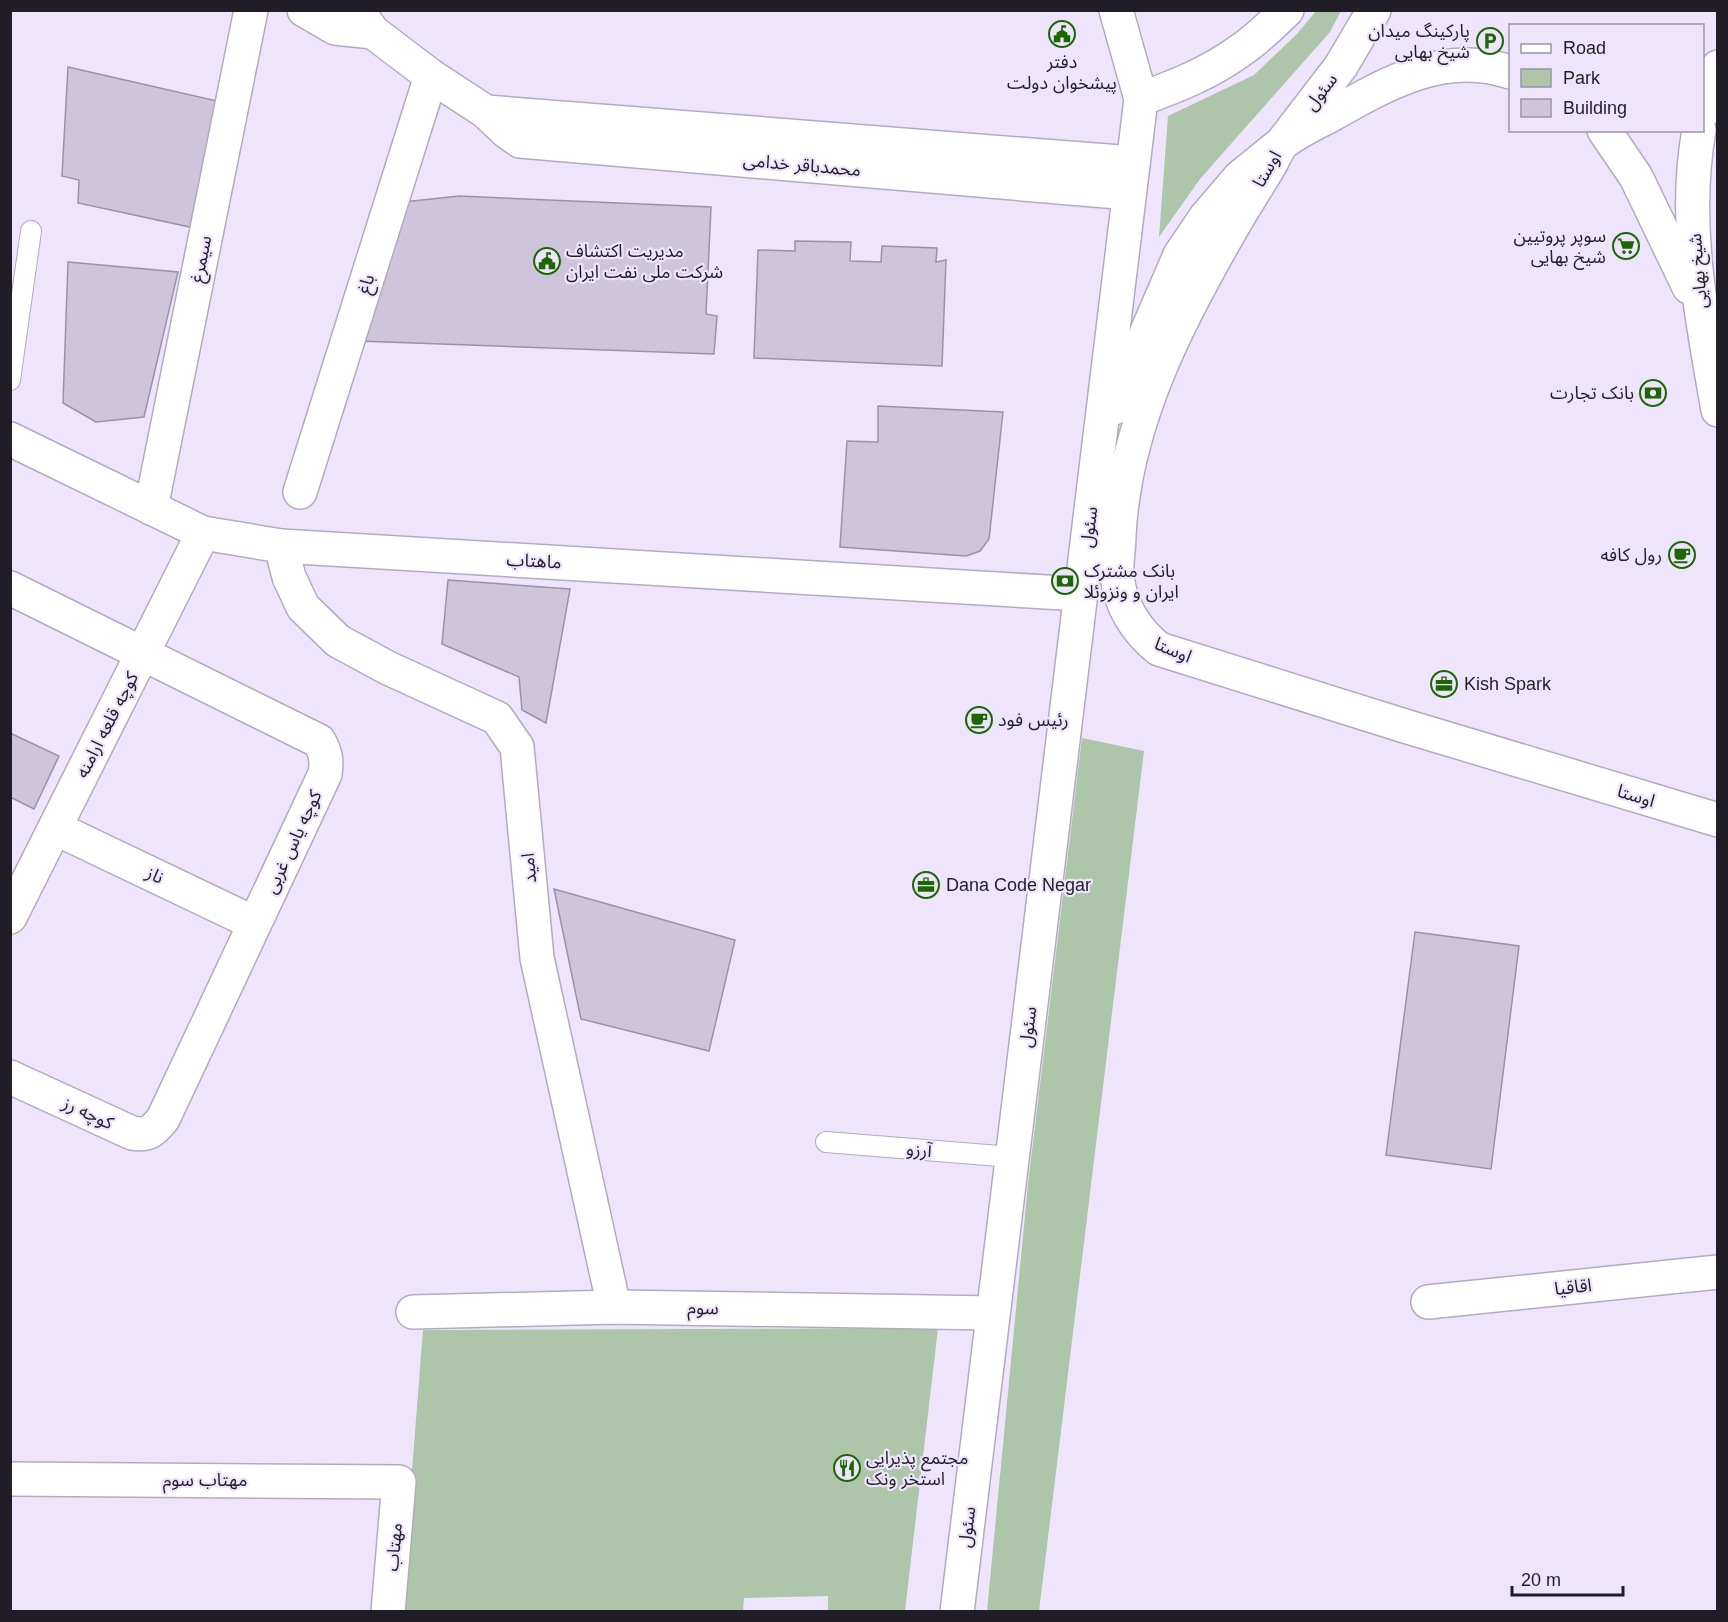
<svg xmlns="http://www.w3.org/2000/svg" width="1728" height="1622" viewBox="0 0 1728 1622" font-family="Arial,'Noto Sans Arabic',sans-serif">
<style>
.green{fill:#adc5a8}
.building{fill:#cec5dc;stroke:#9b92a8;stroke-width:1.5}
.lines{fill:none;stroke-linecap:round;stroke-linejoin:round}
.lane-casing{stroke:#b3aac0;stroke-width:22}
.street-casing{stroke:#b3aac0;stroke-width:36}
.secondary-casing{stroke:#b3aac0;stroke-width:36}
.lane{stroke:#fff;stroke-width:20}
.street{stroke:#fff;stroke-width:33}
.secondary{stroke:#fff;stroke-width:33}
.labels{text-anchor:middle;stroke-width:4.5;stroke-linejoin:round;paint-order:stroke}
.poi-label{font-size:18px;fill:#211d26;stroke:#eee5fd;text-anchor:start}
.street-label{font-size:18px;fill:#211d26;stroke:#eee5fd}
</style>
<rect width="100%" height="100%" fill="#eee5fd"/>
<g class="green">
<path d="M1316,11H1341L1330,32L1200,179L1159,237L1168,116L1254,75L1297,34Z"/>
<path d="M1082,738L1144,751L1039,1611H987L1028,1184Z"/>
<path d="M938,1328L905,1611H828V1596L744,1598L743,1612H401L423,1330Z"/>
</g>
<g class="building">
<path d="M68,67L217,101L190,227L78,203L79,180L62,176Z"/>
<path d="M459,196L711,207L706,314L717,316L714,354L359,341L404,202Z"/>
<path d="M795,241L851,242L850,261L881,262L882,246L937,248L936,262L946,260L942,366L754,358L758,250L795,251Z"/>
<path d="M68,262L178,272L144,417L96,422L63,403Z"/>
<path d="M878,406L1003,412L989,539L980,551L966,556L840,547L847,441L878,442Z"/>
<path d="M448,580L570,589L546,723L522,710L519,677L442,644Z"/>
<path d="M10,733L59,756L34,809L10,797Z"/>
<path d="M554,889L735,940L709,1051L581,1019Z"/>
<path d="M1415,932L1519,946L1491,1169L1386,1155Z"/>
</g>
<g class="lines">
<defs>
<g id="lane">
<path d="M10,380L31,231"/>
<path d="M826,1142L1012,1157"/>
</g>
<g id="street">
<path d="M300,492L431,76"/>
<path d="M151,508L251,10"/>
<path d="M281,546L289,577L303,607L338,641L388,668L497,718L517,747L537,958L614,1307"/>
<path d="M10,588L319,741C326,753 327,761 325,774L163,1119C153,1131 148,1136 132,1133L10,1077"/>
<path d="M55,828L254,923"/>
<path d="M10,917L203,533"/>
<path d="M1428,1302L1718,1272"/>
<path d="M413,1312L614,1307L993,1313"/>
<path d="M10,1479L399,1482L388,1612"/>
</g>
<g id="secondary">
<path d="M304,10L335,28L373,32"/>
<path d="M357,10L373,32L431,76L486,112L506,131L520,141L1129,193"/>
<path d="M1510,72C1445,50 1387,83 1331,115C1316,123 1298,131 1284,142C1278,147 1274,158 1270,165C1259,183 1248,201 1237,219C1180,317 1125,420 1119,535C1119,548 1116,563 1117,576C1120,605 1136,631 1159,649L1408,727L1718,820"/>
<path d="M1141,99C1176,86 1210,73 1241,50C1258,39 1272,24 1287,10"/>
<path d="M486,112L1133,163"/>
<path d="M1702,113L1705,101L1718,67"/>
<path d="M1604,130L1636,177L1689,287"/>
<path d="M1699,130C1682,224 1702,318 1718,410"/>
<path d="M1114,408L1180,255L1205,218L1240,177L1282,143L1341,66L1374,10"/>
<path d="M10,439L203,533L281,546L1080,594"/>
<path d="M957,1612L1141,99L1116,10"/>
</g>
</defs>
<use href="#lane" class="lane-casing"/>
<use href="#street" class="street-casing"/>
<use href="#secondary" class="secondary-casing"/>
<use href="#lane" class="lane"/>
<use href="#street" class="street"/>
<use href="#secondary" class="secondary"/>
</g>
<defs>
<symbol id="civic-ring" viewBox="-11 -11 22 22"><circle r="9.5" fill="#eee5fd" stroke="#1d6702" stroke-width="1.5"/><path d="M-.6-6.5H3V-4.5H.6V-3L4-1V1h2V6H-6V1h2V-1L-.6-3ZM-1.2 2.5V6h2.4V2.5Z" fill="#1d6702"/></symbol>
<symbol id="parking-ring" viewBox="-11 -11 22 22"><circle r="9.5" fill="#eee5fd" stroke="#1d6702" stroke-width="1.5"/><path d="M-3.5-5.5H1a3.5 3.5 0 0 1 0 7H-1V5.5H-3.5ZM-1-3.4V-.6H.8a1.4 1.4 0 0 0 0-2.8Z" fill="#1d6702"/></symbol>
<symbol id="supermarket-ring" viewBox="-11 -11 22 22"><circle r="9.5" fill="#eee5fd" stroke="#1d6702" stroke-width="1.5"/><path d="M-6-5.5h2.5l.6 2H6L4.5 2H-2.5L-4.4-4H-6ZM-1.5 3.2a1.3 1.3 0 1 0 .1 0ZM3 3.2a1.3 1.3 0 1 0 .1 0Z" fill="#1d6702"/></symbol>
<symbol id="bank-ring" viewBox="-11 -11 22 22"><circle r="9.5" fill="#eee5fd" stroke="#1d6702" stroke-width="1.5"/><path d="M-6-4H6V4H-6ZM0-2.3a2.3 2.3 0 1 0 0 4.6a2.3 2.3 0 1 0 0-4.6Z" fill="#1d6702"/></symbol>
<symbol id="cafe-ring" viewBox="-11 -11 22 22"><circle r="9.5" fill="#eee5fd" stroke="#1d6702" stroke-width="1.5"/><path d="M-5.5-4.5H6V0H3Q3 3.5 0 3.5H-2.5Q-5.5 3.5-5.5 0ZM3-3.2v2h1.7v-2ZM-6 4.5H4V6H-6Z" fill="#1d6702"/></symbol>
<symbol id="office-ring" viewBox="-11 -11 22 22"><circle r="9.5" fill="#eee5fd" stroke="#1d6702" stroke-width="1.5"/><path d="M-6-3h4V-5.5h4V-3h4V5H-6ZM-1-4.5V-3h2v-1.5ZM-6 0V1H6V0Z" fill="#1d6702"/></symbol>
<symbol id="restaurant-ring" viewBox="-11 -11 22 22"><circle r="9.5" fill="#eee5fd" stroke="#1d6702" stroke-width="1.5"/><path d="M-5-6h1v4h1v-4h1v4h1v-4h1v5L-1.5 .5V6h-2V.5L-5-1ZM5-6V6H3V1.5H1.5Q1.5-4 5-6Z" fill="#1d6702"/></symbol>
</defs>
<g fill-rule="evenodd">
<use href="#civic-ring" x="1047" y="19" width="30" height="30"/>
<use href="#parking-ring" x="1475" y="26" width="30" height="30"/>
<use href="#supermarket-ring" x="1611" y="231" width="30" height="30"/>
<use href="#civic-ring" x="532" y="246" width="30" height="30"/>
<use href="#bank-ring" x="1638" y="378" width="30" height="30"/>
<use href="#cafe-ring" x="1667" y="540" width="30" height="30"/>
<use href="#bank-ring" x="1050" y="566" width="30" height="30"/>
<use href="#office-ring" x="1429" y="669" width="30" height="30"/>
<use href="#cafe-ring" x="964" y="705" width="30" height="30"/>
<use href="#office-ring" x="911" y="870" width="30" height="30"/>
<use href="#restaurant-ring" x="832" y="1453" width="30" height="30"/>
</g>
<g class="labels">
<g class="poi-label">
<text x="1470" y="37" text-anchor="end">پارکینگ میدان<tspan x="1470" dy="21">شیخ بهایی</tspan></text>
<text x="1062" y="68" text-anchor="middle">دفتر<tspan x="1062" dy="21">پیشخوان دولت</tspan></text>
<text x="1606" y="242" text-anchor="end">سوپر پروتیین<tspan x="1606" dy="21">شیخ بهایی</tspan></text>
<text x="566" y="257">مدیریت اکتشاف<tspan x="566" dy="21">شرکت ملی نفت ایران</tspan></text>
<text x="1634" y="399" text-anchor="end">بانک تجارت</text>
<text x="1662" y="561" text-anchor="end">رول کافه</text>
<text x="1084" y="577">بانک مشترک<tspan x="1084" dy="21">ایران و ونزوئلا</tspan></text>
<text x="1464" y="690">Kish Spark</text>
<text x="998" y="726">رئیس فود</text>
<text x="946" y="891">Dana Code Negar</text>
<text x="866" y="1464">مجتمع پذیرایی<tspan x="866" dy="21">استخر ونک</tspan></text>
</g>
<g class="street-label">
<text transform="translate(1321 92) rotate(-53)" y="6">سئول</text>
<text transform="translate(802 165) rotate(5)" y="6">محمدباقر خدامی</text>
<text transform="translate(1267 169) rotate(-60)" y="6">اوستا</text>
<text transform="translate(201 259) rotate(-79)" y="6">سیمرغ</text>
<text transform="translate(1698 271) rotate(-95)" y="6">شیخ بهایی</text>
<text transform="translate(366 284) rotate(-73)" y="6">باغ</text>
<text transform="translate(1089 527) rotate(-83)" y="6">سئول</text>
<text transform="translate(534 561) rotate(3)" y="6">ماهتاب</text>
<text transform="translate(1173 650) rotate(23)" y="6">اوستا</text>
<text transform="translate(107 725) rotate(-63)" y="6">کوچه قلعه ارامنه</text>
<text transform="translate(1636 796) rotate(17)" y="6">اوستا</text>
<text transform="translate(293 842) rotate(-65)" y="6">کوچه یاس غربی</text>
<text transform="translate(529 868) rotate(-95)" y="6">امید</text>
<text transform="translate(155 875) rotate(26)" y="6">ناز</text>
<text transform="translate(1028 1027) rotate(-83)" y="6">سئول</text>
<text transform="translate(88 1113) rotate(25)" y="6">کوچه رز</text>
<text transform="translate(919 1150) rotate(5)" y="6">آرزو</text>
<text transform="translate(1573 1287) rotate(-6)" y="6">اقاقیا</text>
<text transform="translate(703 1308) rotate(1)" y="6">سوم</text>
<text x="205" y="1486">مهتاب سوم</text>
<text transform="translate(967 1527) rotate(-83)" y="6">سئول</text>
<text transform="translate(394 1547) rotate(-85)" y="6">مهتاب</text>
</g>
</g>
<rect width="1728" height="1622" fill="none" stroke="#211d26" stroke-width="24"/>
<rect x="1509" y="24" width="195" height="108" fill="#eee5fd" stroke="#9c95a7" stroke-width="1.5"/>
<rect x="1521" y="44" width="30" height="9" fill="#ffffff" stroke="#9c95a7" stroke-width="1.5"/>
<text x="1563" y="54" font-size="18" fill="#211d26">Road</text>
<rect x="1521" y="69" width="30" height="18" fill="#adc5a8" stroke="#9c95a7" stroke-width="1.5"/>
<text x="1563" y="84" font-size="18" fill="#211d26">Park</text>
<rect x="1521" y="99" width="30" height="18" fill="#cec5dc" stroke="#9c95a7" stroke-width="1.5"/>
<text x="1563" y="114" font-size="18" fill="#211d26">Building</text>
<path d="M1512 1586v9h111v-9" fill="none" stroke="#211d26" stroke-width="3"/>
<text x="1521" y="1586" font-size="18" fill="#211d26" stroke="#eee5fd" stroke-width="4.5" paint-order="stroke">20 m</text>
</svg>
